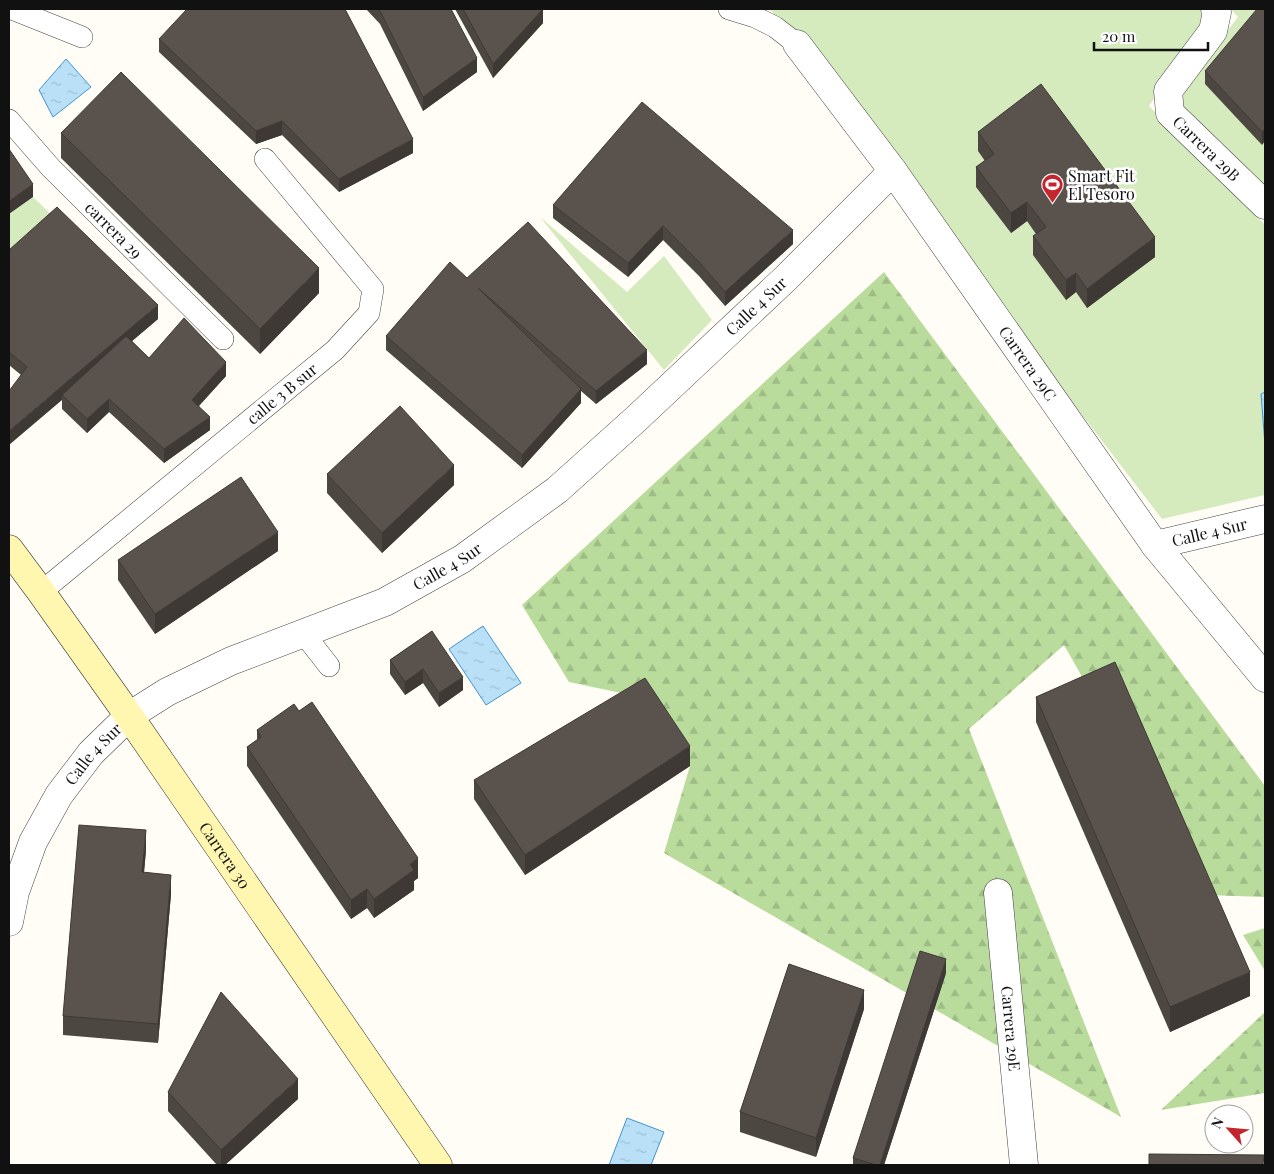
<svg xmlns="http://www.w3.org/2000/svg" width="1274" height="1174" viewBox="0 0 1274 1174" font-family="'Playfair Display',serif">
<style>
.green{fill:#d5ebbd}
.forest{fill:url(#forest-firs)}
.water{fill:url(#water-ripples);stroke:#3f96cf}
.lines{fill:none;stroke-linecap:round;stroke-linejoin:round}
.lane-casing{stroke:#444;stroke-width:22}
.street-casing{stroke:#444;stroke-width:29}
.secondary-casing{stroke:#333;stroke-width:29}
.lane{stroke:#fff;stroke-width:21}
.street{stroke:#fff;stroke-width:28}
.secondary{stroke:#fff6b0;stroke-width:28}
.wall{fill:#4d4742}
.shaded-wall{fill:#3f3936}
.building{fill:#5a524d;stroke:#3f3936}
.labels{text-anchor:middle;stroke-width:5;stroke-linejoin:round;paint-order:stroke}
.street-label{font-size:16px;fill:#111;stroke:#fff}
.poi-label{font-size:16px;fill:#111;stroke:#fff;text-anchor:start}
</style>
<defs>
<pattern id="forest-firs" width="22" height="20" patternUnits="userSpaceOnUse" patternTransform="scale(1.25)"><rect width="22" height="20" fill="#b9dc9c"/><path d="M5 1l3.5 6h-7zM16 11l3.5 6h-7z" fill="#9ebc85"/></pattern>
<pattern id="water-ripples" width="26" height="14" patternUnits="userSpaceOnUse" patternTransform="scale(1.25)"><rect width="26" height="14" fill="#b9e0f7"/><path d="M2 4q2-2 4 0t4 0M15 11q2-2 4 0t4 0" fill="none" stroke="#9ebfd3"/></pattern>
</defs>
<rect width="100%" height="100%" fill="#fffdf5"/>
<g class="green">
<path d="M770,9H1201L1209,17L1149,106L1265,225V495L1162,519Z"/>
<path d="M1231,9H1265V187L1175,100L1238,17Z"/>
<path d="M33,197L57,220L9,258V214Z"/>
<path d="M540,217L627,292L664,256L712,320L664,370Z"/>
</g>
<g class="forest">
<path d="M884,272L1265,786V897L1206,895L1064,645L969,729L1121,1117L664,853L690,766L645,698L569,682L522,605Z"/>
<path d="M1265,928V971L1243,935Z"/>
<path d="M1265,1012V1093L1161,1110Z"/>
</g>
<g class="water">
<path d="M66,59L91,87L53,117L39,90Z"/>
<path d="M1265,392V445L1261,394Z"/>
<path d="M483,626L521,683L486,705L449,649Z"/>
<path d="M627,1118L664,1132L651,1165H609Z"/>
</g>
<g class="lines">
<defs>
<g id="lane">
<path d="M12,9L82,37"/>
<path d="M729,9L755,17L775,27L797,44"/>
<path id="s1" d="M9,120L51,168L223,339"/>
<path id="s2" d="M41,592L335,350L369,313L373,289L265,159"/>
<path d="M304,634L329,666"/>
</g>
<g id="street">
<path id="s3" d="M1215,9L1217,12L1213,31L1168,91L1170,113L1265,205"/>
<path id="s4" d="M797,44L893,171L1155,545L1265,678"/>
<path id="s5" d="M1155,545L1265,519"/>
<path id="s6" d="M998,893L1024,1165"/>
<path id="s7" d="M9,922L15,892L33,842L59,795L91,753L129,716L167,692L231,661L385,602L462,559L557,490L636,419L786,278L893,171"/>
</g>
<g id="secondary">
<path id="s8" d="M9,549L41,592L129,716L438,1165"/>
</g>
</defs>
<use href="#lane" class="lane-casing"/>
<use href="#street" class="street-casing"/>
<use href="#secondary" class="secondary-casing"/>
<use href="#lane" class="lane"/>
<use href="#street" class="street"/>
<use href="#secondary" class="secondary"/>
</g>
<g class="wall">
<path d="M366,9H451L477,72L423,111L380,24Z"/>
<path d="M455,9H543V23L493,78Z"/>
<path d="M1265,9L1262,145L1205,84V71Z"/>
<path d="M159,39L413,153L339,192L282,135L256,144L159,52Z"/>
<path d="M978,132L1155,257L1087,308L1076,292L1066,300L1033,255V236L1036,234L1027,221L1011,233L976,187V167L985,161L978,151Z"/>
<path d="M61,133L319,293L260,354L61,158Z"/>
<path d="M553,205L793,244L725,306L699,276L663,240L628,277L553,218Z"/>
<path d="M9,250L158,319L132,341L149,358L226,376L199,406L210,430L164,463L109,412L87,433L62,409V400L21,375L9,365Z"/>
<path d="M467,278L647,364L596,404L581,391V403L522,468L386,350V336Z"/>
<path d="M327,474L454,485L382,553L327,493Z"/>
<path d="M278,551L155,634L118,580V560Z"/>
<path d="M432,631L463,690L439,707L423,683L405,695L390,674V660Z"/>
<path d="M1036,697L1250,996L1170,1032L1036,722Z"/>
<path d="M257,730L418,878L414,881V890L374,918L367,908L351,919L247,766V747L257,740Z"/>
<path d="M690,766L525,875L474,799V780Z"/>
<path d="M146,850L144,873L171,894L158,1043L63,1035V1016Z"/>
<path d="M946,973L884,1165H853V1158Z"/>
<path d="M864,1009L816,1157L740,1132V1112Z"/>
<path d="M168,1092L298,1099L225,1165H217L168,1111Z"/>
</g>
<g class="shaded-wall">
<path d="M543,9V23L493,78V64Z"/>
<path d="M477,58V72L423,111V97Z"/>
<path d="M282,121V135L256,144V131Z"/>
<path d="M1265,128V141L1262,145V132Z"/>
<path d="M413,139V153L339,192V179Z"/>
<path d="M33,184V197L9,214V201Z"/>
<path d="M1027,202V221L1011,233V213Z"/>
<path d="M663,226V240L628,277V263Z"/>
<path d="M793,230V244L725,306V292Z"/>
<path d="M1155,237V257L1087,308V289Z"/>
<path d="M319,268V293L260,354V329Z"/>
<path d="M1076,273V292L1066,300V280Z"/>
<path d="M158,305V319L65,398L62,395V400L9,445V431Z"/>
<path d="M647,350V364L596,404V391Z"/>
<path d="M226,362V376L192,413V400Z"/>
<path d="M581,389V403L522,468V455Z"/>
<path d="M109,399V412L87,433V419Z"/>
<path d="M210,417V430L164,463V449Z"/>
<path d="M454,465V485L382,553V533Z"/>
<path d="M278,532V551L155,634V614Z"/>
<path d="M423,669V683L405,695V682Z"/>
<path d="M463,677V690L439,707V693Z"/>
<path d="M690,746V766L525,875V855Z"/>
<path d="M146,830V850L142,892V872Z"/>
<path d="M418,858V878L414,881V890L374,918V899L410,864Z"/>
<path d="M171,875V894L158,1043V1024Z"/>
<path d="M367,889V908L351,919V900Z"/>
<path d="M946,959V973L884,1165H880Z"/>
<path d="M1250,972V996L1170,1032V1007Z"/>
<path d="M864,990V1009L816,1157V1138Z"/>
<path d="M298,1079V1099L225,1165H221V1150Z"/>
</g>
<g class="building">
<path d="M187,9H345L413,139L339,179L282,121L256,131L159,39Z"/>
<path d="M378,9H451L477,58L423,97L380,11Z"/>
<path d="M463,9H543L493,64Z"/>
<path d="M1257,9H1265V128L1262,132L1205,71Z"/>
<path d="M121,72L319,268L260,329L61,133Z"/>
<path d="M1041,84L1155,237L1087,289L1076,273L1066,280L1033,236L1046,227L1027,202L1011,213L976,167L994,154L978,132Z"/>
<path d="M642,102L793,230L725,292L699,262L663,226L628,263L553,205Z"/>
<path d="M9,149L33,184L9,201Z"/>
<path d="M57,207L158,305L9,431V391L27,367L9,352V250Z"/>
<path d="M528,222L647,350L596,391L478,288L581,389L522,455L386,336L450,262L467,278Z"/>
<path d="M184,318L226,362L192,400L210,417L164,449L109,399L87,419L62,395L126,336L149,358Z"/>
<path d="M400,406L454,465L382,533L327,474Z"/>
<path d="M241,477L278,532L155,614L118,560Z"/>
<path d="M432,631L463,677L439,693L423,669L405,682L390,660Z"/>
<path d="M1115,662L1250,972L1170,1007L1036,697Z"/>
<path d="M645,678L690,746L525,855L474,780Z"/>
<path d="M312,702L418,858L410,864L414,870L374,899L367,889L351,900L247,747L261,737L257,730L294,704L299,711Z"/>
<path d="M79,825L146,830L142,872L171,875L158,1024L63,1016Z"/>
<path d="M920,951L946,959L880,1165H876L853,1158Z"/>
<path d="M789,964L864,990L816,1138L740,1112Z"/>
<path d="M221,992L298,1079L221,1150L168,1092Z"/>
<path d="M1149,1154L1264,1155L1263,1165H1149Z"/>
</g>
<defs>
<symbol id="stadium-pin" viewBox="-11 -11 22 30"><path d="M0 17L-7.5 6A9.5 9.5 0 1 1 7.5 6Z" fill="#c4262e" stroke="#fff"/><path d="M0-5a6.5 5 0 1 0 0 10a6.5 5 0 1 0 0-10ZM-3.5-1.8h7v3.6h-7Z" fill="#fff"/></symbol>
</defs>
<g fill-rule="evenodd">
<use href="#stadium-pin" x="1040" y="172" width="25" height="34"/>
</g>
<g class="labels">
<g class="street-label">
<text dy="6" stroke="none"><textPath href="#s3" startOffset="171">Carrera 29B</textPath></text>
<text dy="6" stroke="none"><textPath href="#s1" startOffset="152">carrera 29</textPath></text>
<text dy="6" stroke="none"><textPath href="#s7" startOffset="1001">Calle 4 Sur</textPath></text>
<text dy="6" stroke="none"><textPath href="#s4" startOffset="394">Carrera 29C</textPath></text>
<text dy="6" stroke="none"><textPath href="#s2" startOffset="312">calle 3 B sur</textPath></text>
<text dy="6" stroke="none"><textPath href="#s5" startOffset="56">Calle 4 Sur</textPath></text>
<text dy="6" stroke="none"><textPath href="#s7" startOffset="596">Calle 4 Sur</textPath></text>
<text dy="6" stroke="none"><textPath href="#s7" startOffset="191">Calle 4 Sur</textPath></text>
<text dy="6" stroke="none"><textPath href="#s8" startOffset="375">Carrera 30</textPath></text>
<text dy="6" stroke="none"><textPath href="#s6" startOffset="136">Carrera 29E</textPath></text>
</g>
<g class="poi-label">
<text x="1068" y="182">Smart Fit<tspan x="1068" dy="18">El Tesoro</tspan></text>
</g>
</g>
<rect width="1274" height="1174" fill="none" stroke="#111111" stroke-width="20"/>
<g transform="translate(1229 1129) rotate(297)"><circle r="24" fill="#ffffff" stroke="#a0a0a0"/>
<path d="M0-4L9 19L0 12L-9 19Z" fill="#c4262e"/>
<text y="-8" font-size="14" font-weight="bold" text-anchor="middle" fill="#111111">N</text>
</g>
<path d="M1094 42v8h114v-8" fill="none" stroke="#111111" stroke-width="2.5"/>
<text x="1102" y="42" font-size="15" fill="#111111" stroke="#ffffff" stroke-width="4" paint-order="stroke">20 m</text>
</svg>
